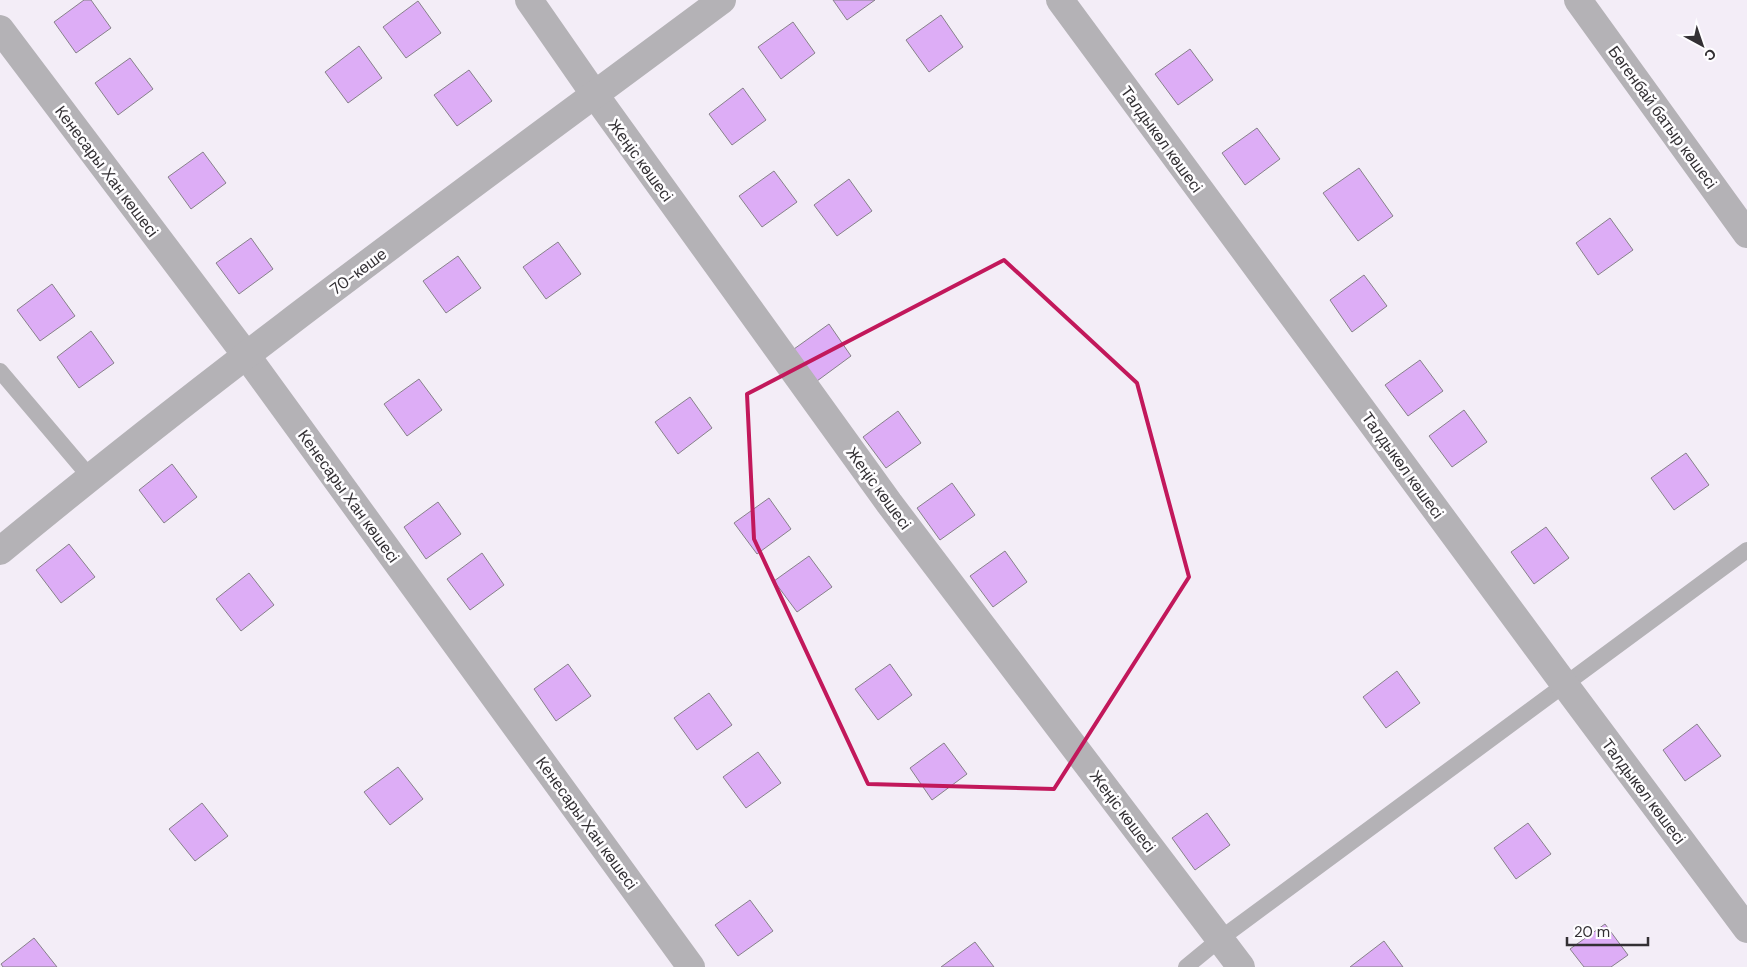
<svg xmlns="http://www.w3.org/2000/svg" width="1747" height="967" viewBox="0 0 1747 967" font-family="'DM Sans',sans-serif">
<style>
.building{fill:#ddadf6;stroke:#87818a}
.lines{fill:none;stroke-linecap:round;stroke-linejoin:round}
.lane{stroke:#b4b2b6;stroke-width:16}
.street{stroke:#b4b2b6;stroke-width:28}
.marked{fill:none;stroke:#c2185b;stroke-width:4;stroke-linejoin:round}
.labels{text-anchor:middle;stroke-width:5;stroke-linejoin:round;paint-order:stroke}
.street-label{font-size:16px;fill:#333034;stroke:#fefdff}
</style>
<rect width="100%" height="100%" fill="#f3edf7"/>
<g class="building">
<path d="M84,0H91L111,28L76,53L54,22Z"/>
<path d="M833,0H875L847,20Z"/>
<path d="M418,1L441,33L406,58L383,27Z"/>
<path d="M941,15L963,47L929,72L906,40Z"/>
<path d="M793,22L815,53L781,79L758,47Z"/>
<path d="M359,46L382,78L348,103L325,72Z"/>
<path d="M1190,49L1213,80L1178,105L1155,74Z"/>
<path d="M130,58L153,89L118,115L95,83Z"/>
<path d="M469,70L492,101L457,126L434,95Z"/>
<path d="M743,88L766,120L732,145L709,114Z"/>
<path d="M1257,128L1280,159L1245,185L1222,153Z"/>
<path d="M203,152L226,183L191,209L168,177Z"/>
<path d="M1359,168L1393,216L1358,241L1323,193Z"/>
<path d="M774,171L797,202L762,227L739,196Z"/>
<path d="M849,179L872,211L837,236L814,205Z"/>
<path d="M1610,218L1633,250L1598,275L1576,243Z"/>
<path d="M251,238L273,269L239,294L216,263Z"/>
<path d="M558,242L581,274L546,299L523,267Z"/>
<path d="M458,256L481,288L446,313L423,281Z"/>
<path d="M1364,275L1387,306L1352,332L1330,300Z"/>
<path d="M52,284L75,316L40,341L17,310Z"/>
<path d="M829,324L851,356L817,381L794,349Z"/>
<path d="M91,331L114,363L79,388L57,357Z"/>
<path d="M1420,360L1443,391L1408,416L1385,385Z"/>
<path d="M419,379L442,410L407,436L384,404Z"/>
<path d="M690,397L712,428L678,454L655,422Z"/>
<path d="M1464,410L1487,442L1452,467L1429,436Z"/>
<path d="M898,411L921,443L886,468L863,437Z"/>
<path d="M1686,453L1709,485L1674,510L1651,478Z"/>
<path d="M172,464L197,497L164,523L139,490Z"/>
<path d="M952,483L975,515L940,540L917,508Z"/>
<path d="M769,498L791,529L757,554L734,523Z"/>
<path d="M438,502L461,534L426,559L404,527Z"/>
<path d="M1546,527L1569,558L1534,584L1511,552Z"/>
<path d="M69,544L95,577L61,603L36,570Z"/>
<path d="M1005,551L1027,582L993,607L970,576Z"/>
<path d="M482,553L504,585L470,610L447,579Z"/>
<path d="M809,556L832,587L797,612L774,581Z"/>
<path d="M249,573L274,605L241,631L216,599Z"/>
<path d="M568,664L591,696L556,721L534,689Z"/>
<path d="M890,664L912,695L878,720L855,689Z"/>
<path d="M1397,671L1420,703L1386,728L1363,697Z"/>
<path d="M709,693L732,725L697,750L674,718Z"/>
<path d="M1697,724L1721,756L1685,781L1663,750Z"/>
<path d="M944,743L967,774L932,800L910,768Z"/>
<path d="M758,752L781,783L746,808L723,777Z"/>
<path d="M398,767L423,799L390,825L364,792Z"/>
<path d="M202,803L228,836L195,861L169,829Z"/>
<path d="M1207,813L1230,845L1195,870L1172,838Z"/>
<path d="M1528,823L1551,854L1516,879L1494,848Z"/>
<path d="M750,900L773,931L738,956L715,925Z"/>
<path d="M1605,924L1628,955L1611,967H1584L1570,949Z"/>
<path d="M34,938L57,967H3L1,964Z"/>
<path d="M1384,941L1403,967H1350Z"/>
<path d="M975,942L994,967H941Z"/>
</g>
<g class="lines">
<g class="lane">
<path d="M0,371L90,477"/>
<path d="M1186,967L1220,939L1747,550"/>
</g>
<g class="street">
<path d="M529,0L595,95L889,503L1241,967"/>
<path d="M1060,0L1565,685L1747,929"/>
<path d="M1578,0L1747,234"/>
<path d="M0,29L246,355L691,967"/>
<path d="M0,551C233,358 479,181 722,0"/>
</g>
</g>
<path class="marked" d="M1004,260L1137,383L1189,577L1054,789L868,784L754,539L747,394Z"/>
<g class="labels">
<g class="street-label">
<text transform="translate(1663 117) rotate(54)" y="6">Бөгенбай батыр көшесі</text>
<text transform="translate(1162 139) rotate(54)" y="6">Талдыкөл көшесі</text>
<text transform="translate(641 160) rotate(54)" y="6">Жеңіс көшесі</text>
<text transform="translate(107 171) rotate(53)" y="6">Кенесары Хан көшесі</text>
<text transform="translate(358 271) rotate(-37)" y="6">70-көше</text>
<text transform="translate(1403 465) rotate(54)" y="6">Талдыкөл көшесі</text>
<text transform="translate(879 488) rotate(54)" y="6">Жеңіс көшесі</text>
<text transform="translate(349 496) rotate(54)" y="6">Кенесары Хан көшесі</text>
<text transform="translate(1644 791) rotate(53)" y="6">Талдыкөл көшесі</text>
<text transform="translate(1123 811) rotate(53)" y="6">Жеңіс көшесі</text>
<text transform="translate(587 823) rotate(54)" y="6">Кенесары Хан көшесі</text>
</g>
</g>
<g transform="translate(1702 45) rotate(140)" stroke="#fefdff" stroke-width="4" paint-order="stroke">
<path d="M0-4L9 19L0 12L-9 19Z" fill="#333034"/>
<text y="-8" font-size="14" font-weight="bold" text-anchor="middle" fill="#333034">С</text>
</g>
<path d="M1567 937v8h81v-8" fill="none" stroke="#333034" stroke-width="2.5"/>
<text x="1574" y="937" font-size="15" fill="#333034" stroke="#fefdff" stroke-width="4" paint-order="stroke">20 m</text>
</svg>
